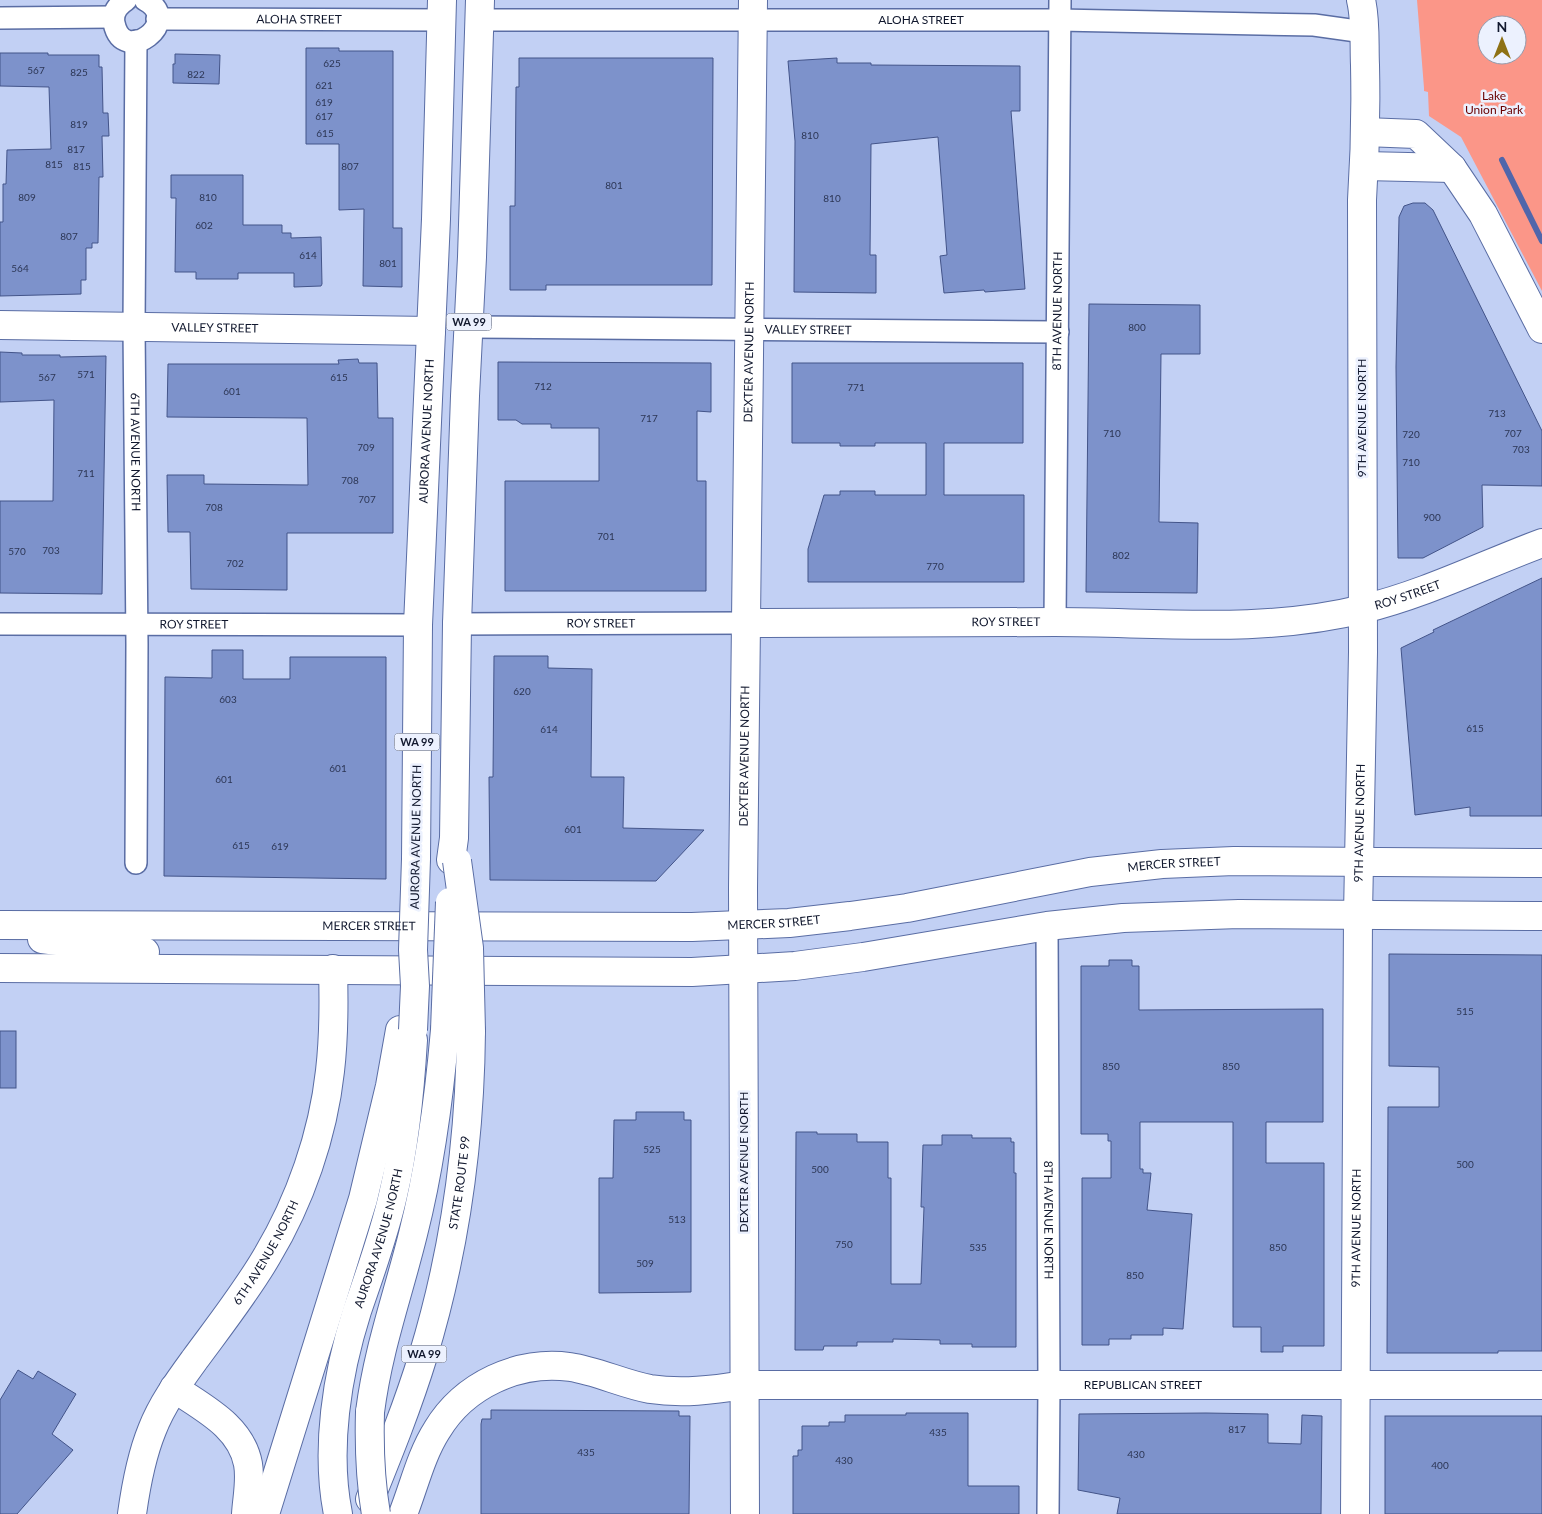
<svg xmlns="http://www.w3.org/2000/svg" width="1542" height="1514" viewBox="0 0 1542 1514" font-family="Lato,sans-serif">
<style>
.green{fill:#fb9688;fill-rule:evenodd}
.lines{fill:none;stroke-linecap:round;stroke-linejoin:round}
.stream{stroke:#5066ab;stroke-width:6}
.building{fill:#7d92cb;stroke:#435489}
.minor-casing{stroke:#5a6da4;stroke-width:24}
.tertiary-casing{stroke:#5a6da4;stroke-width:30}
.secondary-casing{stroke:#5a6da4;stroke-width:30}
.primary-casing{stroke:#5a6da4;stroke-width:30}
.trunk-casing{stroke:#5a6da4;stroke-width:30}
.motorway-casing{stroke:#5a6da4;stroke-width:30}
.minor{stroke:#fff;stroke-width:21}
.tertiary{stroke:#fff;stroke-width:28}
.secondary{stroke:#fff;stroke-width:28}
.primary{stroke:#fff;stroke-width:28}
.trunk{stroke:#fff;stroke-width:28}
.motorway{stroke:#fff;stroke-width:28}
.motorway-bridge-casing{stroke:#5a6da4;stroke-width:30;stroke-linecap:butt}
.motorway-bridge{stroke:#fff;stroke-width:28}
.labels{text-anchor:middle;stroke-width:5;stroke-linejoin:round;paint-order:stroke}
.number-label{font-size:10px;fill:#2c3655}
.shield{fill:#ecf1fe;stroke:#53596c;stroke-width:1}
.shield-label{font-size:11px;font-weight:bold;fill:#11182e}
.street-label{font-size:12px;fill:#11182e;stroke:#ecf1fe}
.park-label{font-size:12px;fill:#690001;stroke:#ecf1fe}
</style>
<rect width="100%" height="100%" fill="#c2d0f4"/>
<path class="green" d="M1417,0H1542V291L1461,137L1429,116L1428,92L1424,91V88ZM1487,25H1517V55H1487Z"/>
<g class="lines">
<path class="stream" d="M1502,160L1542,241"/>
</g>
<g class="building">
<path d="M306,48H339V51H393V228H402V287L363,286L364,209L339,210V144H306Z"/>
<path d="M0,53H48V55H99V67H102L103,113H108L109,136H102L103,177H99L98,243H92V248H86V280H81V294L0,296V222H3V184H6L7,150L51,149L49,87L0,86Z"/>
<path d="M175,54L220,55L219,84L173,83V64H175Z"/>
<path d="M519,58H713L712,285H546V290H510V206H515L516,87H519Z"/>
<path d="M837,58V63H871V65L1020,66V111H1011L1025,289L985,292L984,290L944,293L940,256L947,255L938,137L871,144L870,255H876V293L794,292L795,141L788,61Z"/>
<path d="M171,175H243V225H282V233H291V238L321,237L322,284L321,286L294,287V273H238V279H196V272H175L176,198H171Z"/>
<path d="M1413,203H1425L1433,210L1542,431V486L1482,485L1483,527L1423,558H1398L1396,367L1399,217L1404,206Z"/>
<path d="M1089,304L1200,305V354H1161L1159,522L1198,523L1197,593L1086,592Z"/>
<path d="M0,352L22,353V355H60V357L106,356L102,594L0,593V501H53L54,400L0,402Z"/>
<path d="M358,359L359,363H377L378,418H393V533H287V590L191,589L190,532H168L167,475H204V484L308,485L307,418L167,417L168,364H339L338,360Z"/>
<path d="M498,362L711,363V412L697,411V481H706V591H505V481H599V428H551V424H522L516,420H498Z"/>
<path d="M792,363H1023V443H944V495H1024V582H808V549L824,495H840V491H875V495H926V443H875V446H840V443H792Z"/>
<path d="M1542,578V816H1470V807L1415,815L1401,648L1434,632L1433,630Z"/>
<path d="M212,650H243V679H290V657H386V879L164,876L165,677L212,678Z"/>
<path d="M494,656H548V668L592,669L591,777H624L623,828L704,830L656,881L490,880L489,777H493Z"/>
<path d="M1389,954L1542,955V1351H1498V1353H1387L1388,1107H1439V1067L1389,1066Z"/>
<path d="M1109,960H1132V966H1139V1010L1323,1009V1122H1266V1163H1324V1346H1283V1352H1261V1327H1233V1122H1140V1169H1143V1173H1151L1147,1210L1192,1214L1183,1329L1163,1328V1335H1131V1339H1109V1345H1082V1178H1111V1141H1108V1134H1081V966H1109Z"/>
<rect x="0" y="1031" width="16" height="57"/>
<path d="M636,1112H684V1120H691V1292L599,1293V1178H613L614,1120H636Z"/>
<path d="M796,1132H817V1134H857V1142H888V1178H891V1284H921L924,1207H921L923,1145H942V1135H972V1138H1011V1142H1014V1173H1016V1347H972V1344H940V1340L893,1339V1342H857V1346H824L823,1350H795Z"/>
<path d="M18,1370L33,1379L38,1371L76,1394L52,1434L73,1450L17,1514H0V1400Z"/>
<path d="M491,1410L679,1411V1416H690L689,1514H481V1424L482,1419H491Z"/>
<path d="M906,1413H968V1486H1019V1514H793V1456H798V1450H802V1426H829V1422H845V1415H906Z"/>
<path d="M1206,1413L1268,1414V1443L1301,1444L1302,1415L1322,1416L1321,1514H1117L1120,1498L1078,1490L1079,1414Z"/>
<rect x="1385" y="1416" width="157" height="98"/>
</g>
<g class="lines">
<defs>
<g id="minor">
<path d="M126,0C118,5 112,13 114,23C123,68 185,21 145,0"/>
<path d="M0,18L113,17"/>
<path id="s1" d="M157,19L441,20"/>
<path id="s2" d="M479,20H1059L1314,25L1364,32"/>
<path id="s3" d="M136,41L134,327L137,644L136,863"/>
<path id="s4" d="M469,327L1058,332"/>
<path id="s5" d="M1055,622L1060,0"/>
<path id="s6" d="M0,624L418,625"/>
<path id="s7" d="M457,624L746,623"/>
<path id="s8" d="M1047,926L1049,1385L1048,1514"/>
</g>
<g id="tertiary">
<path id="s9" d="M0,325L431,331"/>
<path id="s10" d="M744,1385H1542"/>
</g>
<g id="secondary">
<path d="M1365,132L1416,134L1452,168L1483,214L1542,329"/>
<path d="M1364,166L1452,168"/>
<path id="s11" d="M746,623C849,623 952,622 1055,622C1157,622 1263,634 1363,609C1425,594 1483,565 1542,543"/>
<path id="s12" d="M132,1514C136,1485 141,1457 152,1430C162,1404 179,1381 195,1359C220,1325 246,1292 267,1256C300,1201 323,1135 330,1071C334,1037 334,1003 333,969"/>
<path id="s13" d="M745,1514L743,888L753,0"/>
<path id="s14" d="M1355,1514L1358,915L1363,652L1362,200C1365,155 1366,110 1365,65C1364,44 1366,21 1361,0"/>
</g>
<g id="primary">
<path id="s15" d="M0,925L692,927L789,923L850,916L907,908L1090,872L1162,864L1234,861L1542,863"/>
<path d="M42,939L145,952"/>
<path d="M0,968L692,972L795,966L863,957L1047,926L1123,918L1239,914L1542,916"/>
</g>
<g id="trunk">
<path d="M457,624L465,396L472,257L480,0"/>
<path id="s16" d="M418,625L436,219L442,0"/>
</g>
<g id="motorway">
<path d="M416,859L418,625"/>
<path d="M451,860L454,838L457,624"/>
<path d="M174,1388C203,1408 241,1426 248,1464C251,1480 247,1498 246,1514"/>
<path d="M370,1412C378,1349 398,1295 413,1234C430,1167 439,1099 445,1030"/>
<path id="s17" d="M370,1499C389,1452 408,1405 423,1356C455,1251 470,1140 471,1031"/>
<path d="M265,1514L363,1199L390,1086L400,1030"/>
<path id="s18" d="M338,1514C325,1449 337,1374 357,1311C370,1273 384,1235 393,1195C405,1144 410,1092 413,1040"/>
<path d="M403,1514C414,1486 421,1455 437,1430C464,1385 518,1360 570,1367C597,1371 623,1384 650,1389C682,1394 713,1390 744,1385"/>
</g>
</defs>
<use href="#minor" class="minor-casing"/>
<use href="#tertiary" class="tertiary-casing"/>
<use href="#secondary" class="secondary-casing"/>
<use href="#primary" class="primary-casing"/>
<use href="#trunk" class="trunk-casing"/>
<use href="#motorway" class="motorway-casing"/>
<use href="#minor" class="minor"/>
<use href="#tertiary" class="tertiary"/>
<use href="#secondary" class="secondary"/>
<use href="#primary" class="primary"/>
<use href="#trunk" class="trunk"/>
<use href="#motorway" class="motorway"/>
<defs>
<g id="motorway-bridge">
<path d="M457,861L469,948L471,1031"/>
<path d="M413,1030L415,986L413,950L416,859"/>
<path d="M445,1030L450,902"/>
<path d="M370,1412C369,1447 370,1479 376,1514"/>
</g>
</defs>
<use href="#motorway-bridge" class="motorway-bridge-casing"/>
<use href="#motorway-bridge" class="motorway-bridge"/>
</g>
<g class="labels">
<g class="number-label">
<text x="332" y="67">625</text>
<text x="36" y="74">567</text>
<text x="79" y="76">825</text>
<text x="196" y="78">822</text>
<text x="324" y="89">621</text>
<text x="324" y="106">619</text>
<text x="324" y="120">617</text>
<text x="79" y="128">819</text>
<text x="325" y="137">615</text>
<text x="810" y="139">810</text>
<text x="76" y="153">817</text>
<text x="54" y="168">815</text>
<text x="82" y="170">815</text>
<text x="350" y="170">807</text>
<text x="614" y="189">801</text>
<text x="27" y="201">809</text>
<text x="208" y="201">810</text>
<text x="832" y="202">810</text>
<text x="204" y="229">602</text>
<text x="69" y="240">807</text>
<text x="308" y="259">614</text>
<text x="388" y="267">801</text>
<text x="20" y="272">564</text>
<text x="1137" y="331">800</text>
<text x="86" y="378">571</text>
<text x="47" y="381">567</text>
<text x="339" y="381">615</text>
<text x="543" y="390">712</text>
<text x="856" y="391">771</text>
<text x="232" y="395">601</text>
<text x="1497" y="417">713</text>
<text x="649" y="422">717</text>
<text x="1112" y="437">710</text>
<text x="1513" y="437">707</text>
<text x="1411" y="438">720</text>
<text x="366" y="451">709</text>
<text x="1521" y="453">703</text>
<text x="1411" y="466">710</text>
<text x="86" y="477">711</text>
<text x="350" y="484">708</text>
<text x="367" y="503">707</text>
<text x="214" y="511">708</text>
<text x="1432" y="521">900</text>
<text x="606" y="540">701</text>
<text x="51" y="554">703</text>
<text x="17" y="555">570</text>
<text x="1121" y="559">802</text>
<text x="235" y="567">702</text>
<text x="935" y="570">770</text>
<text x="522" y="695">620</text>
<text x="228" y="703">603</text>
<text x="1475" y="732">615</text>
<text x="549" y="733">614</text>
<text x="338" y="772">601</text>
<text x="224" y="783">601</text>
<text x="573" y="833">601</text>
<text x="241" y="849">615</text>
<text x="280" y="850">619</text>
<text x="1465" y="1015">515</text>
<text x="1111" y="1070">850</text>
<text x="1231" y="1070">850</text>
<text x="652" y="1153">525</text>
<text x="1465" y="1168">500</text>
<text x="820" y="1173">500</text>
<text x="677" y="1223">513</text>
<text x="844" y="1248">750</text>
<text x="978" y="1251">535</text>
<text x="1278" y="1251">850</text>
<text x="645" y="1267">509</text>
<text x="1135" y="1279">850</text>
<text x="1237" y="1433">817</text>
<text x="938" y="1436">435</text>
<text x="586" y="1456">435</text>
<text x="1136" y="1458">430</text>
<text x="844" y="1464">430</text>
<text x="1440" y="1469">400</text>
</g>
<g class="shield">
<rect x="446.5" y="313.5" width="45" height="17" rx="4"/>
<rect x="394.5" y="733.5" width="45" height="17" rx="4"/>
<rect x="401.5" y="1345.5" width="45" height="17" rx="4"/>
</g>
<g class="shield-label">
<text x="469" y="326">WA 99</text>
<text x="417" y="746">WA 99</text>
<text x="424" y="1358">WA 99</text>
</g>
<g class="street-label">
<text dy="4" stroke="none"><textPath href="#s1" startOffset="142">ALOHA STREET</textPath></text>
<text dy="4" stroke="none"><textPath href="#s2" startOffset="442">ALOHA STREET</textPath></text>
<text dy="4" stroke="none"><textPath href="#s5" startOffset="311">8TH AVENUE NORTH</textPath></text>
<text dy="4" stroke="none"><textPath href="#s9" startOffset="215">VALLEY STREET</textPath></text>
<text dy="4" stroke="none"><textPath href="#s4" startOffset="339">VALLEY STREET</textPath></text>
<text dy="4" stroke="none"><textPath href="#s13" startOffset="1162">DEXTER AVENUE NORTH</textPath></text>
<text transform="translate(1362 418) rotate(-90)" y="4">9TH AVENUE NORTH</text>
<text dy="4" stroke="none"><textPath href="#s16" startOffset="194">AURORA AVENUE NORTH</textPath></text>
<text dy="4" stroke="none"><textPath href="#s3" startOffset="411">6TH AVENUE NORTH</textPath></text>
<text dy="4" stroke="none"><textPath href="#s11" startOffset="665">ROY STREET</textPath></text>
<text dy="4" stroke="none"><textPath href="#s11" startOffset="260">ROY STREET</textPath></text>
<text dy="4" stroke="none"><textPath href="#s7" startOffset="144">ROY STREET</textPath></text>
<text dy="4" stroke="none"><textPath href="#s6" startOffset="194">ROY STREET</textPath></text>
<text dy="4" stroke="none"><textPath href="#s13" startOffset="758">DEXTER AVENUE NORTH</textPath></text>
<text dy="4" stroke="none"><textPath href="#s14" startOffset="691">9TH AVENUE NORTH</textPath></text>
<text transform="translate(416 837) rotate(-89)" y="4">AURORA AVENUE NORTH</text>
<text dy="4" stroke="none"><textPath href="#s15" startOffset="1179">MERCER STREET</textPath></text>
<text dy="4" stroke="none"><textPath href="#s15" startOffset="774">MERCER STREET</textPath></text>
<text dy="4" stroke="none"><textPath href="#s15" startOffset="369">MERCER STREET</textPath></text>
<text transform="translate(744 1162) rotate(-90)" y="4">DEXTER AVENUE NORTH</text>
<text dy="4" stroke="none"><textPath href="#s17" startOffset="330">STATE ROUTE 99</textPath></text>
<text dy="4" stroke="none"><textPath href="#s8" startOffset="294">8TH AVENUE NORTH</textPath></text>
<text dy="4" stroke="none"><textPath href="#s14" startOffset="286">9TH AVENUE NORTH</textPath></text>
<text dy="4" stroke="none"><textPath href="#s18" startOffset="282">AURORA AVENUE NORTH</textPath></text>
<text dy="4" stroke="none"><textPath href="#s12" startOffset="298">6TH AVENUE NORTH</textPath></text>
<text dy="4" stroke="none"><textPath href="#s10" startOffset="399">REPUBLICAN STREET</textPath></text>
</g>
<g class="park-label">
<text x="1494" y="100">Lake<tspan x="1494" dy="14">Union Park</tspan></text>
</g>
</g>
<g transform="translate(1502 40)"><circle r="24" fill="#ecf1fe" stroke="#949aab"/>
<path d="M0-4L9 19L0 12L-9 19Z" fill="#8e7115"/>
<text y="-8" font-size="14" font-weight="bold" text-anchor="middle" fill="#11182e">N</text>
</g>
</svg>
